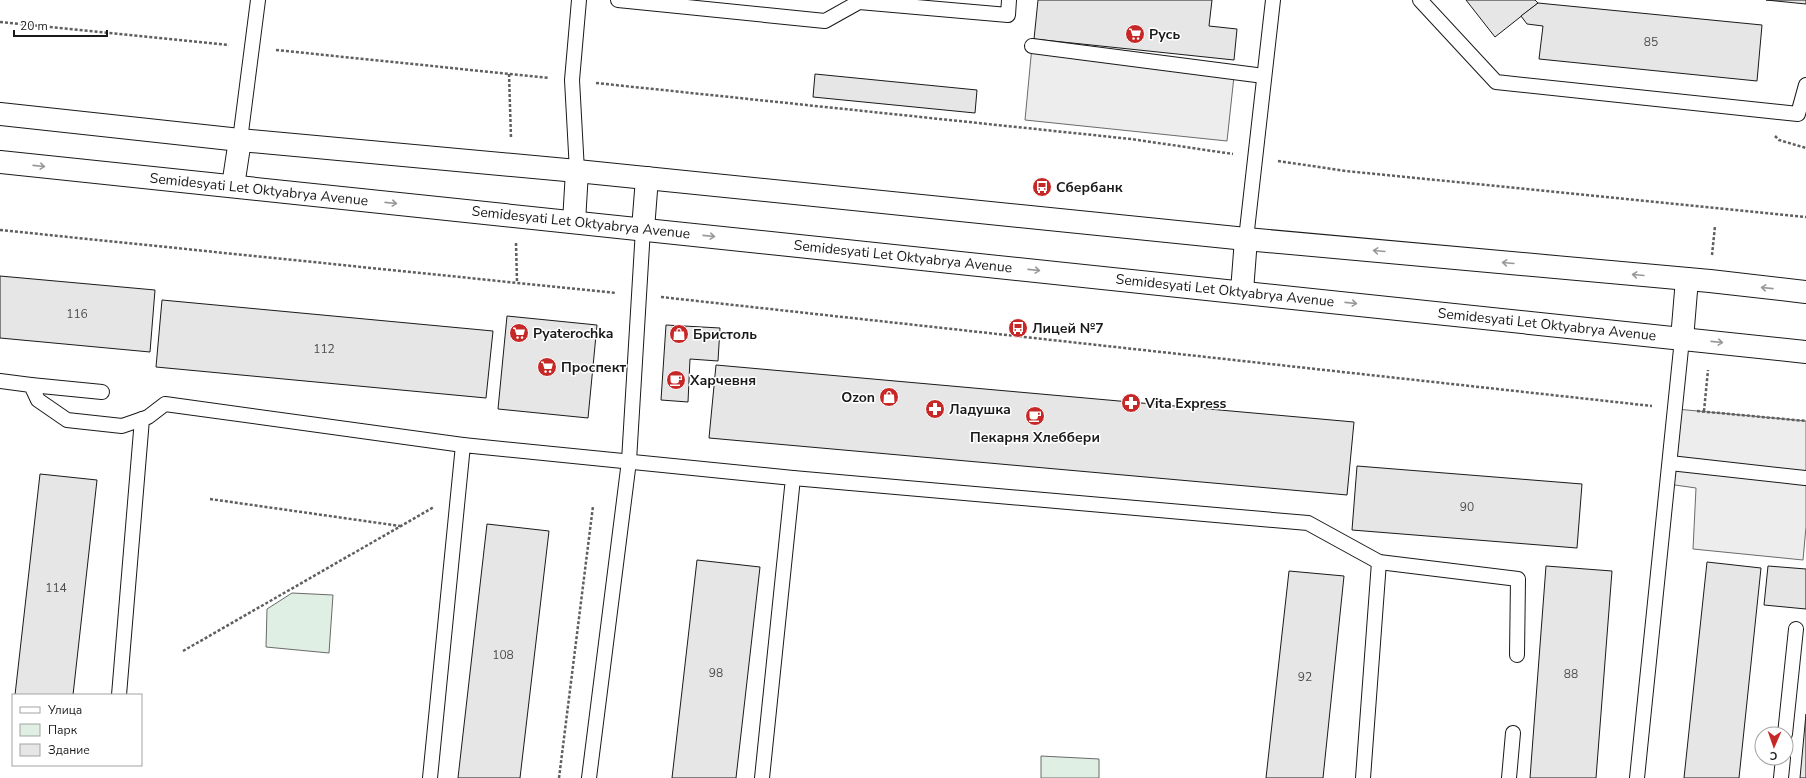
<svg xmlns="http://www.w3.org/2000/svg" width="1806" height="778" viewBox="0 0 1806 778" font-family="'Nunito Sans',sans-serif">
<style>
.green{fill:#e0efe3;stroke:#6a6a6a}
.parking{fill:#ededed;stroke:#6a6a6a}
.building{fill:#e6e6e6;stroke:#1a1a1a}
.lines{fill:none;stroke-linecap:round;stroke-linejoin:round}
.lane-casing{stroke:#1a1a1a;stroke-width:16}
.secondary-casing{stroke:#1a1a1a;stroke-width:24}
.path{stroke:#5f5f5f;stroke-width:2.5;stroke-dasharray:3 2;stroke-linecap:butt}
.lane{stroke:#fff;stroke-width:14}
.secondary{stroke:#fff;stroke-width:22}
.oneway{stroke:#989898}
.labels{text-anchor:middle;stroke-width:3;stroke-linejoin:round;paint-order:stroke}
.number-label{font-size:12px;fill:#4d4d4d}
.poi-label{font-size:14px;font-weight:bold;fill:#1a1a1a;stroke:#fff;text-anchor:start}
.street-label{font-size:14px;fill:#1a1a1a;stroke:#fff}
</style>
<rect width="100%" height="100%" fill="#fff"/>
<g class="green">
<path d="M292,593L333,595L329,653L266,647L267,609Z"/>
<path d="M1041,756L1099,759V778H1041Z"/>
</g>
<g class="parking">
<path d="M1032,46L1235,67L1227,141L1025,120Z"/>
<path d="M1676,409L1806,421V527L1803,560L1693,549L1696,488L1668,484Z"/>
</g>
<g class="building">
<path d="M1038,0H1212L1209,26L1237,29L1234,60L1034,39Z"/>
<path d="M1466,0H1535L1538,3L1495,37Z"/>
<path d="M1766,0H1806V4Z"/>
<path d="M1538,3L1762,25L1757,81L1539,59L1543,26L1527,24L1521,16Z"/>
<path d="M815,74L977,90L975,113L813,97Z"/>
<path d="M0,276L155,290L150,352L0,338Z"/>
<path d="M162,300L493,331L486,398L156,367Z"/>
<path d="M507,316L597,325L588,418L498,409Z"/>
<path d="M666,325L720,328L718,361L690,359L688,402L661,400Z"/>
<path d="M716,365L1354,422L1347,495L709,438Z"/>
<path d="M1357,466L1582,484L1577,548L1352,530Z"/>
<path d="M40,474L97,480L73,695H15Z"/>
<path d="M487,524L549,531L520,778H458Z"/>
<path d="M697,560L760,567L736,778H672Z"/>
<path d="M1707,562L1761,568L1739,778H1684Z"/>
<path d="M1546,566L1612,571L1596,778H1530Z"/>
<path d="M1768,566L1806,569V609L1764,605Z"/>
<path d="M1289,571L1344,576L1323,778H1266Z"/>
<path d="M1806,714V778H1800Z"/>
</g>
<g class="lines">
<defs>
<g id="lane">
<path d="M618,0L825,21L859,2L1008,15L1009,0"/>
<path d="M1420,0L1496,82L1798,114L1806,85"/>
<path d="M1032,46L1264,76"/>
<path d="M240,140L258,0"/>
<path d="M577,171L572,80L579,0"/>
<path d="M1246,239L1273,0"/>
<path d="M0,381L31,385L38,400L67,420L122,426L148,417L165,404L463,445"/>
<path d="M31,385L102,392"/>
<path d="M1670,463L1805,478"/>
<path d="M793,478L1308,523L1379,562L1518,579L1517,655"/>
<path d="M119,695L142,419"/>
<path d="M1785,734L1796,629"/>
<path d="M430,778L463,445L793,478L762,778"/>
<path d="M589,778L629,461L643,229"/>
<path d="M1363,778L1379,562"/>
<path d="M1509,778L1513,733"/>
<path d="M1637,778L1682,339"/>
<path d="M1781,778L1783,758"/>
</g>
<g id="secondary">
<path d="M0,114L240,140L577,171L1246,239L1710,281L1806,292"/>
<path d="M0,162L1806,352"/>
<path d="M233,186L240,140"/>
<path d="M574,222L577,171"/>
<path d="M643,229L647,178"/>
<path d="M1242,291L1246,239"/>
<path d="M1682,339L1687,279"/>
</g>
</defs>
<use href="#lane" class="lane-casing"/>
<use href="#secondary" class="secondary-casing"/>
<g class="path">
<path d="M0,22L229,45"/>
<path d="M276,50L549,78"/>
<path d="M509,74L511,138"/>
<path d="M596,83L1131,139L1233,154"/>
<path d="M1775,136L1779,140L1806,148"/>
<path d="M1278,161L1346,171L1806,217"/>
<path d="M0,230L616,293"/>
<path d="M516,243L517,282"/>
<path d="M1712,255L1715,226"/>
<path d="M661,297L1652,406"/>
<path d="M1697,411L1806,421"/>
<path d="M1704,411L1708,370"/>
<path d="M210,499L400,526"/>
<path d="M183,651L434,507"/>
<path d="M559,778L593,506"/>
</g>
<use href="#lane" class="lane"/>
<use href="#secondary" class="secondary"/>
</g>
<defs><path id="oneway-shaft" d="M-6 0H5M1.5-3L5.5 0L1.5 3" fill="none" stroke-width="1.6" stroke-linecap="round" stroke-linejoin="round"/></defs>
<g class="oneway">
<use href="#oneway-shaft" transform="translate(39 166) rotate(6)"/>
<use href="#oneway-shaft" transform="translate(391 203) rotate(6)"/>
<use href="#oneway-shaft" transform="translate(709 236) rotate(6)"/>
<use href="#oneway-shaft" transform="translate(1379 251) rotate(-175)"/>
<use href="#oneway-shaft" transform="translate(1508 263) rotate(-175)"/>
<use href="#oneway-shaft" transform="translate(1034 270) rotate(6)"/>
<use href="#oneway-shaft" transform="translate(1638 275) rotate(-175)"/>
<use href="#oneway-shaft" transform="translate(1767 288) rotate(-174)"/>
<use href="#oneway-shaft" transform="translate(1351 303) rotate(6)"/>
<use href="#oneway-shaft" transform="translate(1717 342) rotate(6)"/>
</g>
<defs>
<symbol id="supermarket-disc" viewBox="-11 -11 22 22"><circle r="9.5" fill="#c62828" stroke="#fff"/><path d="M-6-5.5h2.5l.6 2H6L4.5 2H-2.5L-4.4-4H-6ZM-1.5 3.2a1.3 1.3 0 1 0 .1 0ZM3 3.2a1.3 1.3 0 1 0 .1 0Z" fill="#fff"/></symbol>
<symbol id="bus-disc" viewBox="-11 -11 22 22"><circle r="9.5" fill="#c62828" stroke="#fff"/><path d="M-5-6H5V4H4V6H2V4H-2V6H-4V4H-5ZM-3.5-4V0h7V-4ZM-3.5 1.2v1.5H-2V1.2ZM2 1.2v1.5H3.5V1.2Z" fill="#fff"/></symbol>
<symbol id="shop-disc" viewBox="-11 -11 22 22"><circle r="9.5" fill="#c62828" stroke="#fff"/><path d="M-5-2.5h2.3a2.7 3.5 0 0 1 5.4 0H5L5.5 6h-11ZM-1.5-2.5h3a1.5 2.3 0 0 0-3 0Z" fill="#fff"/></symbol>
<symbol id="cafe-disc" viewBox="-11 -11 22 22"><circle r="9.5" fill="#c62828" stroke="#fff"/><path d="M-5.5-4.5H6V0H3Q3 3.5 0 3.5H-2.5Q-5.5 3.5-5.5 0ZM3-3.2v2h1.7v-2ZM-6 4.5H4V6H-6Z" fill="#fff"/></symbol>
<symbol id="pharmacy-disc" viewBox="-11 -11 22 22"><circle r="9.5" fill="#c62828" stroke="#fff"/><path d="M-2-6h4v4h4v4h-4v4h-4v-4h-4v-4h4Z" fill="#fff"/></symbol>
</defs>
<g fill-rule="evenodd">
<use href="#supermarket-disc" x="1124" y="23" width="22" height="22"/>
<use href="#bus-disc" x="1031" y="176" width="22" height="22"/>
<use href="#bus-disc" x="1007" y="317" width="22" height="22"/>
<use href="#supermarket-disc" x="508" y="322" width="22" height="22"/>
<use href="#shop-disc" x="668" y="323" width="22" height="22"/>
<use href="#supermarket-disc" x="536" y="356" width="22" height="22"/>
<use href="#cafe-disc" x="665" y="369" width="22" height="22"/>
<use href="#shop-disc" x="878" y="386" width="22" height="22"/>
<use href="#pharmacy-disc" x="1120" y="392" width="22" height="22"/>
<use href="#pharmacy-disc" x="924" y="398" width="22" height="22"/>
<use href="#cafe-disc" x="1024" y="405" width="22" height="22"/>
</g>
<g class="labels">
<g class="number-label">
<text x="1651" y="46">85</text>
<text x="77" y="318">116</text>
<text x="324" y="353">112</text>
<text x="1467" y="511">90</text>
<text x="56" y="592">114</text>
<text x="503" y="659">108</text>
<text x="716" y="677">98</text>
<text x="1571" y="678">88</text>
<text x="1305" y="681">92</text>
</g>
<g class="poi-label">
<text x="1149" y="39">Русь</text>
<text x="1056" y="192">Сбербанк</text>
<text x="1032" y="333">Лицей №7</text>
<text x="533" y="338">Pyaterochka</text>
<text x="693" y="339">Бристоль</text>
<text x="561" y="372">Проспект</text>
<text x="690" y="385">Харчевня</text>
<text x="875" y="402" text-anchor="end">Ozon</text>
<text x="1145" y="408">Vita Express</text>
<text x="949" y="414">Ладушка</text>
<text x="1035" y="442" text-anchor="middle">Пекарня Хлеббери</text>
</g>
<g class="street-label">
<text transform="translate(259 189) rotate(6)" y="5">Semidesyati Let Oktyabrya Avenue</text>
<text transform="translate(581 222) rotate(6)" y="5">Semidesyati Let Oktyabrya Avenue</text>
<text transform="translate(903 256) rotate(6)" y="5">Semidesyati Let Oktyabrya Avenue</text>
<text transform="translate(1225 290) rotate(6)" y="5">Semidesyati Let Oktyabrya Avenue</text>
<text transform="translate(1547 324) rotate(6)" y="5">Semidesyati Let Oktyabrya Avenue</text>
</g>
</g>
<rect x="12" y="694" width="130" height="72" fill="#ffffff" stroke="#a3a3a3"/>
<rect x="20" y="707" width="20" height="6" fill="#ffffff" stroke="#a3a3a3"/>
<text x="48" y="714" font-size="12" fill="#1a1a1a">Улица</text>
<rect x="20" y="724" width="20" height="12" fill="#e0efe3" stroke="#a3a3a3"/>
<text x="48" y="734" font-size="12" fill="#1a1a1a">Парк</text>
<rect x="20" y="744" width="20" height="12" fill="#e6e6e6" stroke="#a3a3a3"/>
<text x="48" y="754" font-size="12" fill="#1a1a1a">Здание</text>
<g transform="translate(1774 746) rotate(182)"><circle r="19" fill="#ffffff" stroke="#a3a3a3"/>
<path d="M0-3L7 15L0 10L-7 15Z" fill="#c62828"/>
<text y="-6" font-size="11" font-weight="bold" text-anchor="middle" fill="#1a1a1a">С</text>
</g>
<path d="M14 30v6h93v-6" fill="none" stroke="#1a1a1a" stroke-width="2"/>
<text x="20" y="30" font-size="12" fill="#1a1a1a" stroke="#ffffff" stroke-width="3" paint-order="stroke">20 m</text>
</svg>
